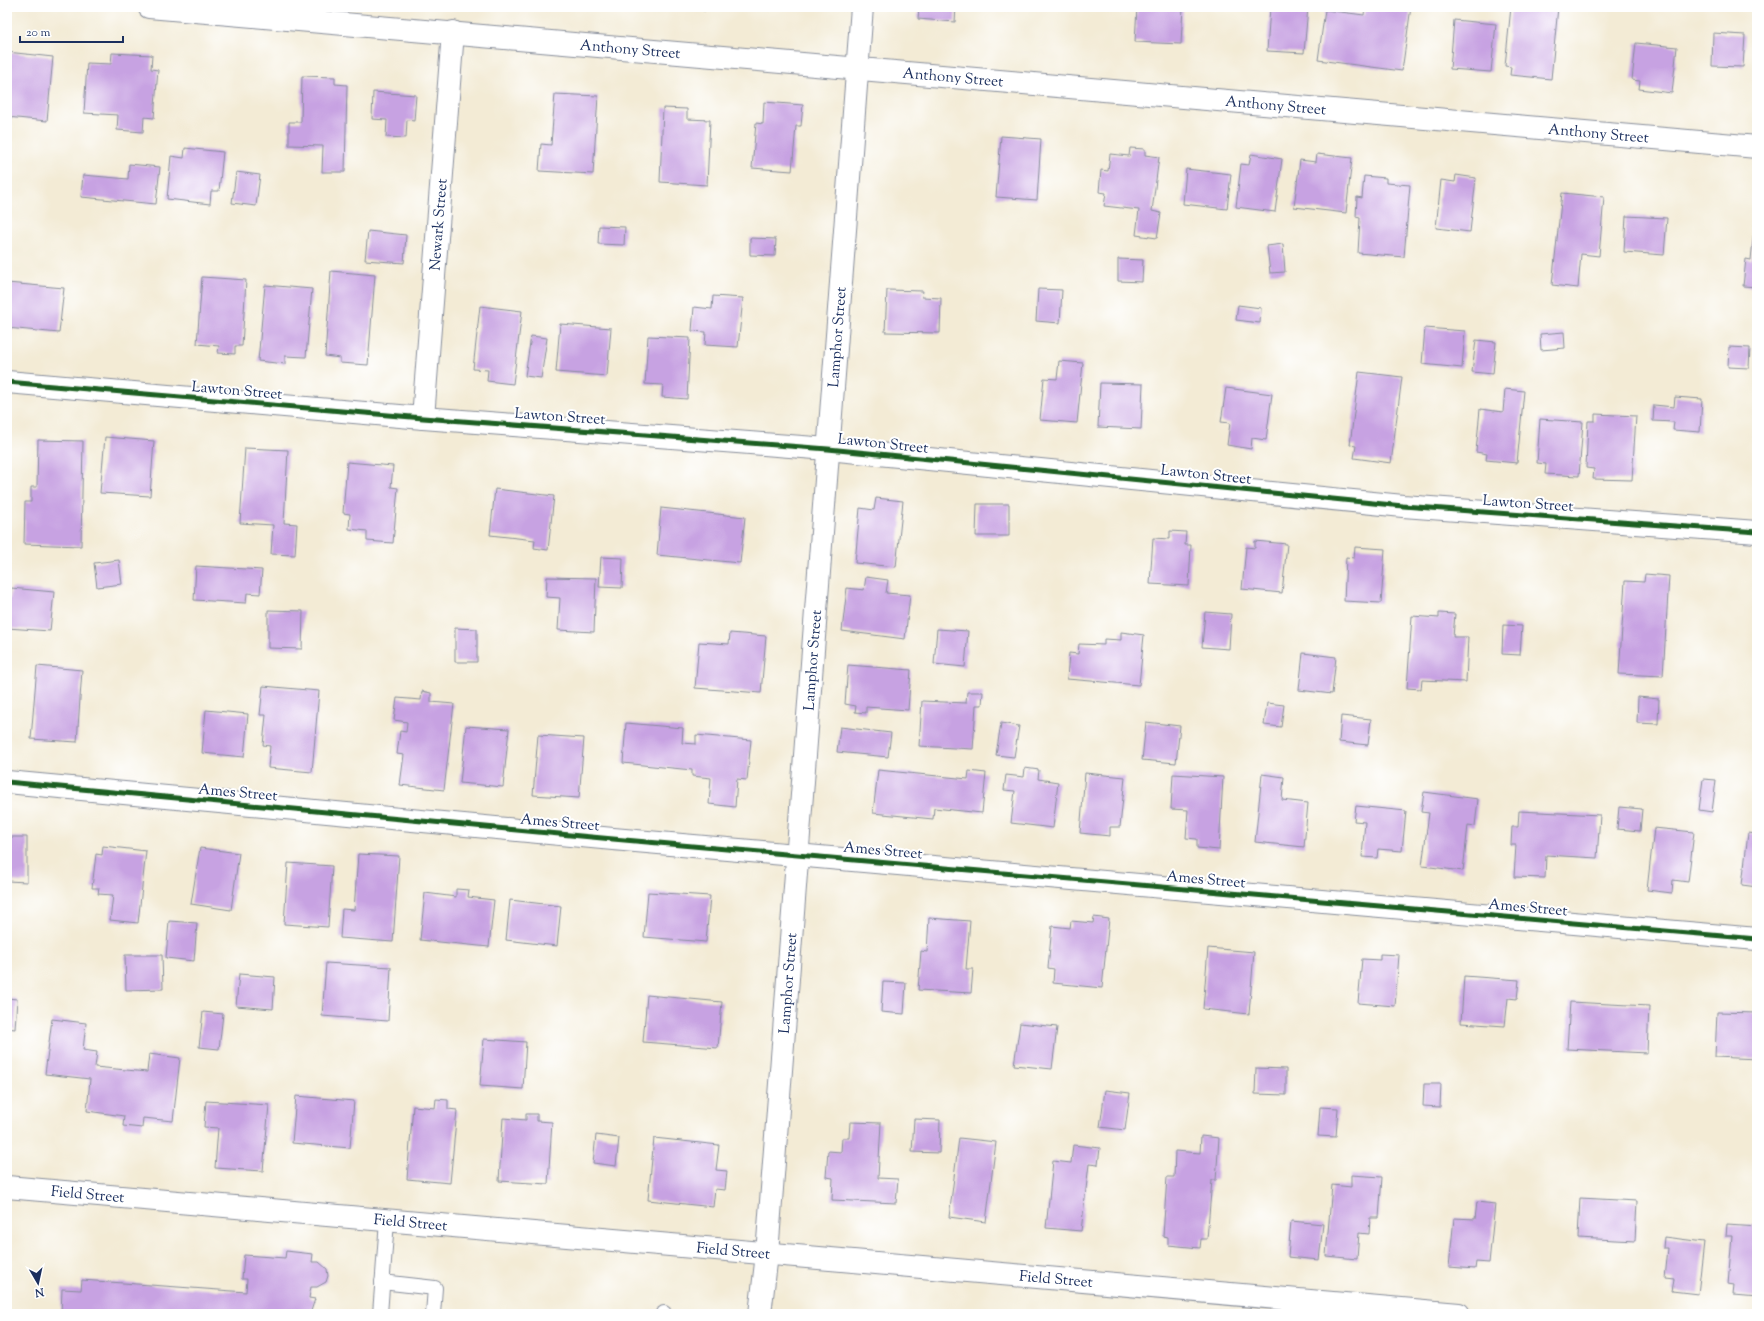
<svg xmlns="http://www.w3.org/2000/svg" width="1764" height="1321" viewBox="0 0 1764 1321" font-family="'Sorts Mill Goudy',serif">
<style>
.building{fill:#c7a2e2}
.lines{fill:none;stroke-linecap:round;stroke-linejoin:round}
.lane-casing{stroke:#878d9a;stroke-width:16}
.street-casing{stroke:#878d9a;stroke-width:24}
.lane{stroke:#fff;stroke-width:14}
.street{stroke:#fff;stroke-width:22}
.cycleway-casing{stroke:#fff;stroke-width:8}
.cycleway{stroke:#1b5e20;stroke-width:5}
.labels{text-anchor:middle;stroke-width:4;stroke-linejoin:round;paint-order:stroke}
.street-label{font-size:15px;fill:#1b2f5e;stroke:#fff}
</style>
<rect width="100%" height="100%" fill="#fff"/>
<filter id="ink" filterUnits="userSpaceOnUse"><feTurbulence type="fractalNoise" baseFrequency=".025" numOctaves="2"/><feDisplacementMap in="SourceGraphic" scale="8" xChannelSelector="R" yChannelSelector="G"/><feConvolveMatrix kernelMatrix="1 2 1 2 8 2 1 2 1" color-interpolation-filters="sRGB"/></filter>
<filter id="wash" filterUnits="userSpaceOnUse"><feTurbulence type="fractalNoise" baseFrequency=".012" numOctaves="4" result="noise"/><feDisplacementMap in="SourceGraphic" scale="16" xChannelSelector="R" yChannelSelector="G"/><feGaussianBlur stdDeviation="0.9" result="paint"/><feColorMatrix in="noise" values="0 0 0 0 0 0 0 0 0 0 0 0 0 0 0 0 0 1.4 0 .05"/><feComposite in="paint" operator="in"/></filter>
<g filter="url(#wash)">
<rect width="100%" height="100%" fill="#f3ebd5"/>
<g id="blocks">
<g class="building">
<path d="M681,7H706L705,11Z"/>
<path d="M919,7H956L955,22L918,19Z"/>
<path d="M1137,7H1183L1181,44L1135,42Z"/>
<path d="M1270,7H1308L1304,53L1267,51Z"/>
<path d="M1365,7H1411L1402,71L1318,60L1325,10L1364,15Z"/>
<path d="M1511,7H1558L1551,79L1510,75L1511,67L1505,66Z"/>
<path d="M1454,20L1496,24L1491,72L1450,69Z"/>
<path d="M1713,33L1745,35L1743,67L1712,66Z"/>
<path d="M1636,43L1677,47L1672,93L1639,89L1640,81L1632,80Z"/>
<rect x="1755" y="44" width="2" height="33"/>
<path d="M7,52L53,57L47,121L7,117Z"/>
<path d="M112,53L152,55L151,69L158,70L154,118L144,117L143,132L117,130L118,115L84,113L87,63L111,64Z"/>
<path d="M302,76L335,77V84L347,85L345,172H322L323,146L289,145V122H301Z"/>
<path d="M373,92L416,95L414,121L407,120L406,138L386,137L387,120L372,119Z"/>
<path d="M555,94L598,96L593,174L539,171L541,144L551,145Z"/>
<path d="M764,102L803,105L801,126H796L792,171L752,168L756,123L763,124Z"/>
<path d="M663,108L687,109V119L710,120L707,185L660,182Z"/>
<path d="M1001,136L1041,139L1037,200L996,197Z"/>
<path d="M185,148L223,152L219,191H211L210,204L167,199L171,156L184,158Z"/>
<path d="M1130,148L1145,149V155L1159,157L1152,211L1161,213L1157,238L1136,235L1139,210L1104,206L1106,193L1099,192L1101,170L1108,171L1110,154L1129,156Z"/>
<path d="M1251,154L1282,159L1275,212L1236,207L1241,164L1249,165Z"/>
<path d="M1317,154L1352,158L1346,213L1294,207L1300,160L1316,162Z"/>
<path d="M129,164L160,167L156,204L81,197L83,175L128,179Z"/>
<path d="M1186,169L1231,174L1227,209L1183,204Z"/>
<path d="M236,172L260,175L256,206L232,203Z"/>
<path d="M1456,175L1476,178L1470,232L1436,228L1441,180L1455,182Z"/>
<path d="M1364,176L1386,178V183L1410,185L1404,257L1358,253L1360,218L1356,217L1357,197L1362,198Z"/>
<path d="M1562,193L1604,197L1599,256L1581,254L1578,288L1552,285Z"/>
<path d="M1756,209H1757V287L1743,286L1746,259L1751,260Z"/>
<path d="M1626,216L1667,218L1664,255L1624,252Z"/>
<path d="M599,226L625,227L624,245L598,244Z"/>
<path d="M368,231L406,235L404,263L365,260Z"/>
<path d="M750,238L776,239L775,256L750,255Z"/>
<path d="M1283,244L1285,272L1270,273L1267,246Z"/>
<path d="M1118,259L1143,260L1142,282L1118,281Z"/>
<path d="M331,271L375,275L368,365L340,363V358L325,356Z"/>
<path d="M202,277L246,280L242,346H235V354L218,353L219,346L197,344Z"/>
<path d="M7,283L64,288L59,333L7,328Z"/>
<path d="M265,285L312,289L306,357L285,356V364L258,361Z"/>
<path d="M1038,289L1062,290L1060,323L1036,321Z"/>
<path d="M887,290L923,291L922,297L941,298L940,333L885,332Z"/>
<path d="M713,296L743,298L738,347L705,345L706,332L692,331L694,307L712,309Z"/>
<path d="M1238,305L1261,308L1260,323L1236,320Z"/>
<path d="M480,306L522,311L513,384L487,381L488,370L473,369Z"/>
<path d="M560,324L611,328L607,376L556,372Z"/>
<path d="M1425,328L1465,331L1462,368L1422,364Z"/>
<path d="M1564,332L1565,348L1541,350L1540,334Z"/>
<path d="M531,336L547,338L541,378L525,376Z"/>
<path d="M648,336L690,338L687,399L662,397L663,385L645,384Z"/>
<path d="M1476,340L1496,342L1493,374L1472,372Z"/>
<path d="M1729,347L1750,348L1749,368L1728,367Z"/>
<path d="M1059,361L1083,363L1077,423L1040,420L1044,378L1057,379Z"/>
<path d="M1359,372L1402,377L1391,463L1354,458L1356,446L1350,445Z"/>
<path d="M1100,383L1143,384L1141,429L1098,427Z"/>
<path d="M1226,388L1272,394L1266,440L1252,438L1251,449L1227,445L1230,423L1221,422Z"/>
<path d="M1505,389L1524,391L1517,463L1486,460L1487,454L1476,452L1480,409L1503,412Z"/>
<path d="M1675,397L1702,399L1700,432L1673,430L1674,422L1653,421L1654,405L1674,407Z"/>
<path d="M1595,414L1636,416L1632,480L1593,479L1594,469L1586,468L1588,421H1595Z"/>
<path d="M1540,419L1583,422L1579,476L1545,474L1546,464L1537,463Z"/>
<path d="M105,437L154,441L150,496L100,493Z"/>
<path d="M38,440L83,441L81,546L24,544L25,502H31V487H37Z"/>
<path d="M245,448L288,450L284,523L297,524L295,555L271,554L273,525L240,523Z"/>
<path d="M347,462L393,466L391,487L398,488L393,543L367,541V531L349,529L350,514L343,513Z"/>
<path d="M495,489L554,496L548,550L534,548L535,540L490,535Z"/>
<path d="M876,498L903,501L896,567L855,563L860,508L874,510Z"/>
<path d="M977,504H1009V536H976Z"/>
<path d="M661,508L745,517L740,563L657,555Z"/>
<path d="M1170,531L1186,532L1185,545H1191L1189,586L1150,584L1153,538L1170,539Z"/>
<path d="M1255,541L1287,544L1282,593L1242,589L1246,547L1255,548Z"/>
<path d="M1355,547L1385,549L1381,603L1344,601L1346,557L1354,558Z"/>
<path d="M601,557L623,558L622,588L599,587Z"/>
<path d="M119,560L122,584L97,587L94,563Z"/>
<path d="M196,566L262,570L260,594L247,593L246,603L194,600Z"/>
<path d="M1645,574L1669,576L1663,676L1619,674L1625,581L1644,582Z"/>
<path d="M547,577L596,578L594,632L558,630L560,598L546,597Z"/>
<path d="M866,577L888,580L886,593L910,595L905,639L842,631L847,588L864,590Z"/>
<path d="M11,588L54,592L50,631L7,628V598L10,599Z"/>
<path d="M268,610L303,611L302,649L268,648Z"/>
<path d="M1205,612L1231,614L1229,649L1202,647Z"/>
<path d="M1439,613L1455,614L1453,637H1468L1466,682L1422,680L1421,689L1407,688L1412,616L1439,618Z"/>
<path d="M1503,625L1522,626L1520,655L1502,654Z"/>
<path d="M455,628L477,629V662H455Z"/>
<path d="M937,629L968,631L965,667L934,664Z"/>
<path d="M1121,632L1144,635L1139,685L1067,679L1069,653L1078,654L1079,644L1104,645V639L1121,640Z"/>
<path d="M730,633L766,636L761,693L695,688L699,642L729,644Z"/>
<path d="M1303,653L1336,657L1332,694L1299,690Z"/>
<path d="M848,665L911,670L908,710L866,707V713L855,712L856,706L845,704Z"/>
<path d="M37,666L82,670L77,742L31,739Z"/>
<path d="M263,686L319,691L312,772L268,768L270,746L263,745L266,715H260Z"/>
<path d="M422,691L431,693V702L454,704L444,790L400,785L404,755L397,754L400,731L406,732L407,722L394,720L397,698L421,700Z"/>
<path d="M967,692H983L982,705H976L973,749L919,746L922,701L966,703Z"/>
<path d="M1638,697L1659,699L1658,724L1637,723Z"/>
<path d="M1267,703L1284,705L1281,727L1264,725Z"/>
<path d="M206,710L248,714L244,757L202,753Z"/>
<path d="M1341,716L1371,719L1368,745L1339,742Z"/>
<path d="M1146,722L1180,726L1176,763L1142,760Z"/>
<path d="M626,723L683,728L682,743L696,744V735L751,740L747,780L737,779L735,807L709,804L711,778L692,776V770L623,763Z"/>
<path d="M1001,723L1019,726L1014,757L996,755Z"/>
<path d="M466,726L509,729L503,787L460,783Z"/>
<path d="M840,727L891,733L888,757L837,752Z"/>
<path d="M538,735L584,738L579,798L533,795Z"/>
<path d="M1025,768L1039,770L1038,779L1058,782L1053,828L1011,823L1015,791L1004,790L1006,775L1024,777Z"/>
<path d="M878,770L968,779L969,771L986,773L982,813L934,808L933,819L873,813Z"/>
<path d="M1085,773L1125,777L1120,827H1110V836L1080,833Z"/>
<path d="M1173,774L1223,777L1219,850L1197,848V839L1186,838L1188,810L1171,809Z"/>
<path d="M1262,774L1284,777L1282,800L1308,803L1304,847L1255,842Z"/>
<path d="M1703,779L1716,780L1712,812L1699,810Z"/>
<path d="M1424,792L1478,799L1475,826L1468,825L1463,871L1422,866L1429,813L1421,812Z"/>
<path d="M1356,806L1406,811L1402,851L1378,849L1377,858L1362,857L1365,822L1354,821Z"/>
<path d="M1619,807L1642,809L1640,831L1617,829Z"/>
<path d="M1519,811L1600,815L1597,858L1546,855L1545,878L1514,877L1516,845H1511L1512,827H1518Z"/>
<path d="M1654,828L1694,832L1688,882L1673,880L1672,893L1647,890Z"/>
<path d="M1748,833L1757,834V887L1742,885Z"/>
<path d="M7,837H27V882L7,881Z"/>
<path d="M103,846L146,851L138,923L110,920L113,895L98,894L99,888H92L96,854L102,855Z"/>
<path d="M200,848L239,853L231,910L191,904Z"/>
<path d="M358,854L399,856L393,942L340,938L342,909L354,910Z"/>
<path d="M288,863L332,866L328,927L284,924Z"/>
<path d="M456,889L469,890L468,897L494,900L489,947L420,940L425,893L456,897Z"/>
<path d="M648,892L710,896L706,942L644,937Z"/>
<path d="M510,900L561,906L557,946L506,940Z"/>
<path d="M1094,917L1109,919L1102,988L1053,983L1054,969L1048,968L1052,926L1070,928L1071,921L1093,923Z"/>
<path d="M929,918L970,921L966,969H973L971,993L918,990L921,951L927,952Z"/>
<path d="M169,921L197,923L194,961L166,958Z"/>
<path d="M1208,948L1254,952L1249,1014L1203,1009Z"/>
<path d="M1380,954L1399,955L1395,1006L1358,1003L1362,959L1380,960Z"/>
<path d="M125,955H162L163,989L126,990Z"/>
<path d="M326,963L391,967L388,1021L322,1016Z"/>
<path d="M239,974L275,977L273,1009L236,1006Z"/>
<path d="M1464,976L1519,980L1517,999L1508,998L1505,1026L1461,1023Z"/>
<path d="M883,982L906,983L904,1014L881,1012Z"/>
<path d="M647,995L722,1002L718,1048L643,1042Z"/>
<path d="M7,998L17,999L15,1029L7,1028Z"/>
<path d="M1570,1002L1649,1006L1647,1053L1567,1049Z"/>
<path d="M203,1012L223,1014L219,1049L199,1047Z"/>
<path d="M1717,1012L1757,1013V1059L1715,1057Z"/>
<path d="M52,1019L86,1023L83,1050L97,1052L95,1067L147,1072L149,1054L180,1058L173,1121L143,1118L142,1128L123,1126L124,1116L87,1111L90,1079L45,1074Z"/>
<path d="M1020,1023L1057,1027L1052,1069L1014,1065Z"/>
<path d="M484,1039L526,1042L523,1089L480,1086Z"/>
<path d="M1256,1068L1286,1069V1095L1255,1094Z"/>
<path d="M1424,1084H1441L1440,1107L1423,1106Z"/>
<path d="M1105,1090L1130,1093L1125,1130L1100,1127Z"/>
<path d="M296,1096L354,1101L350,1148L292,1143Z"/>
<path d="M436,1099L448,1100V1109L457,1110L450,1183L407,1179L413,1106L435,1108Z"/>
<path d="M206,1101L269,1105L263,1171L215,1168L218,1128L204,1127Z"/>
<path d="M1320,1107L1338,1108L1336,1137L1318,1136Z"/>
<path d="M526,1114H537V1121L552,1122L548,1184L499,1181L503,1118L526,1120Z"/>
<path d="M914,1119L940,1120L939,1153L912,1152Z"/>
<path d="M850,1122L881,1123L878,1178L898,1179L896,1203L832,1200L833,1178L826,1177L828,1151L841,1152L842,1138H849Z"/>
<path d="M596,1135L619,1138L616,1166L593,1163Z"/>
<path d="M1201,1136L1219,1138L1216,1180H1212L1207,1239H1201L1200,1248L1168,1245V1237L1163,1236L1167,1177H1174L1175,1151L1200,1153Z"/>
<path d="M654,1138L719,1145L716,1170L727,1171L725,1190L715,1189L713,1207L648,1200Z"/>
<path d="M959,1138L996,1142L986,1222L949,1217Z"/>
<path d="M1073,1145L1100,1148L1098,1165L1089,1164L1081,1231L1046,1228L1053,1161L1071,1163Z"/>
<path d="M1351,1175L1382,1177L1379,1218H1370L1369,1234L1359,1233L1357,1259L1326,1256L1332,1185L1351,1187Z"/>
<path d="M1580,1198L1637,1201L1635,1241L1578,1238Z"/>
<path d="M1477,1202L1495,1204L1489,1263L1476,1262L1475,1269L1449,1267L1454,1218L1475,1219Z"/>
<path d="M1291,1221L1323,1224L1319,1260L1288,1257Z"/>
<path d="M1727,1224L1757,1226V1297L1733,1295L1734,1286L1728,1285L1732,1236H1726Z"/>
<path d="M1664,1237L1704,1242L1698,1294L1672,1291L1674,1280L1665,1279L1668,1248H1663Z"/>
<path d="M286,1251L313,1254L312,1262H319L327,1269L328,1276L326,1282L317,1287H311L309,1298L315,1299L310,1314H61L62,1289L81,1290L82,1280L246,1292L247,1279H242L244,1255L285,1258Z"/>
</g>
</g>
</g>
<g filter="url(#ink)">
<use href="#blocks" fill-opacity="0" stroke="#878d9a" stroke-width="1"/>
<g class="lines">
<defs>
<g id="lane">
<path d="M382,1282L435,1288L433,1314"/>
<path d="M380,1314L387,1221"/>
<path d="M664,1314V1313"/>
</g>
<g id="street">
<path id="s1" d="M149,7L1757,147"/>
<path d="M7,382L423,418L828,449L1403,506L1757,532"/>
<path id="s2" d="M423,418L453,32"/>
<path d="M7,782L613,839L1757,939"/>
<path id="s3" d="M7,1187L1459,1314"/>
<path id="s4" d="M760,1314L767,1254L862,7"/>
</g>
</defs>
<use href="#lane" class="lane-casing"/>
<use href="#street" class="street-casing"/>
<use href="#lane" class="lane"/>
<use href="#street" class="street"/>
<defs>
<g id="cycleway">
<path d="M7,382L423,418L828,449L1403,506L1757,532"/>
<path d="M7,782L613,839L1757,939"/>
</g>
</defs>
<use href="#cycleway" class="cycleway-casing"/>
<use href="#cycleway" class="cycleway"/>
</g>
</g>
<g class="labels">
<g class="street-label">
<text dy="5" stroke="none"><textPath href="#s1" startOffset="483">Anthony Street</textPath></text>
<text dy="5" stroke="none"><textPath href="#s1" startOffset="807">Anthony Street</textPath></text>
<text dy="5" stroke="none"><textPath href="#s1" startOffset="1131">Anthony Street</textPath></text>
<text dy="5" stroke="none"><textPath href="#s1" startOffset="1455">Anthony Street</textPath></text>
<text dy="5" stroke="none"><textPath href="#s2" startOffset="194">Newark Street</textPath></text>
<text dy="5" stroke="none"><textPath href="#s4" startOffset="980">Lamphor Street</textPath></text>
<text transform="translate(237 390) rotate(5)" y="5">Lawton Street</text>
<text transform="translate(560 416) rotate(4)" y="5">Lawton Street</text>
<text transform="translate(883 443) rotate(6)" y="5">Lawton Street</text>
<text transform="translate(1206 474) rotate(6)" y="5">Lawton Street</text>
<text transform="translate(1528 503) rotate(4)" y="5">Lawton Street</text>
<text dy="5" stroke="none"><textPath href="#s4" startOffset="656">Lamphor Street</textPath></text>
<text transform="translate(238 792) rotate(5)" y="5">Ames Street</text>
<text transform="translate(560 822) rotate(5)" y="5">Ames Street</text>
<text transform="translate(883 850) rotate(5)" y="5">Ames Street</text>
<text transform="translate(1206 879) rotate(5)" y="5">Ames Street</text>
<text transform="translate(1528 907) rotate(5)" y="5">Ames Street</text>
<text dy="5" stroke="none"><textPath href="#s4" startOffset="332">Lamphor Street</textPath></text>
<text dy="5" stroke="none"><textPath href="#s3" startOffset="81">Field Street</textPath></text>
<text dy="5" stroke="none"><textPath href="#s3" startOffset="405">Field Street</textPath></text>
<text dy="5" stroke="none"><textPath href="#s3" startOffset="729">Field Street</textPath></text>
<text dy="5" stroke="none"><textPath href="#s3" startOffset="1053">Field Street</textPath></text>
</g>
</g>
<rect width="1764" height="1321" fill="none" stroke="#fff" stroke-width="24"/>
<g transform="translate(38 1283) rotate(171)" stroke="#ffffff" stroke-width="3" paint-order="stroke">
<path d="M0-3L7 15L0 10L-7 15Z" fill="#1b2f5e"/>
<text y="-6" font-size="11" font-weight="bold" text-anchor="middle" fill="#1b2f5e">N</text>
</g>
<path d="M20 36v6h103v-6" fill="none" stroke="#1b2f5e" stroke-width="2"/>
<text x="26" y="36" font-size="12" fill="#1b2f5e" stroke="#ffffff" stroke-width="3" paint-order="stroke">20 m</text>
</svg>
